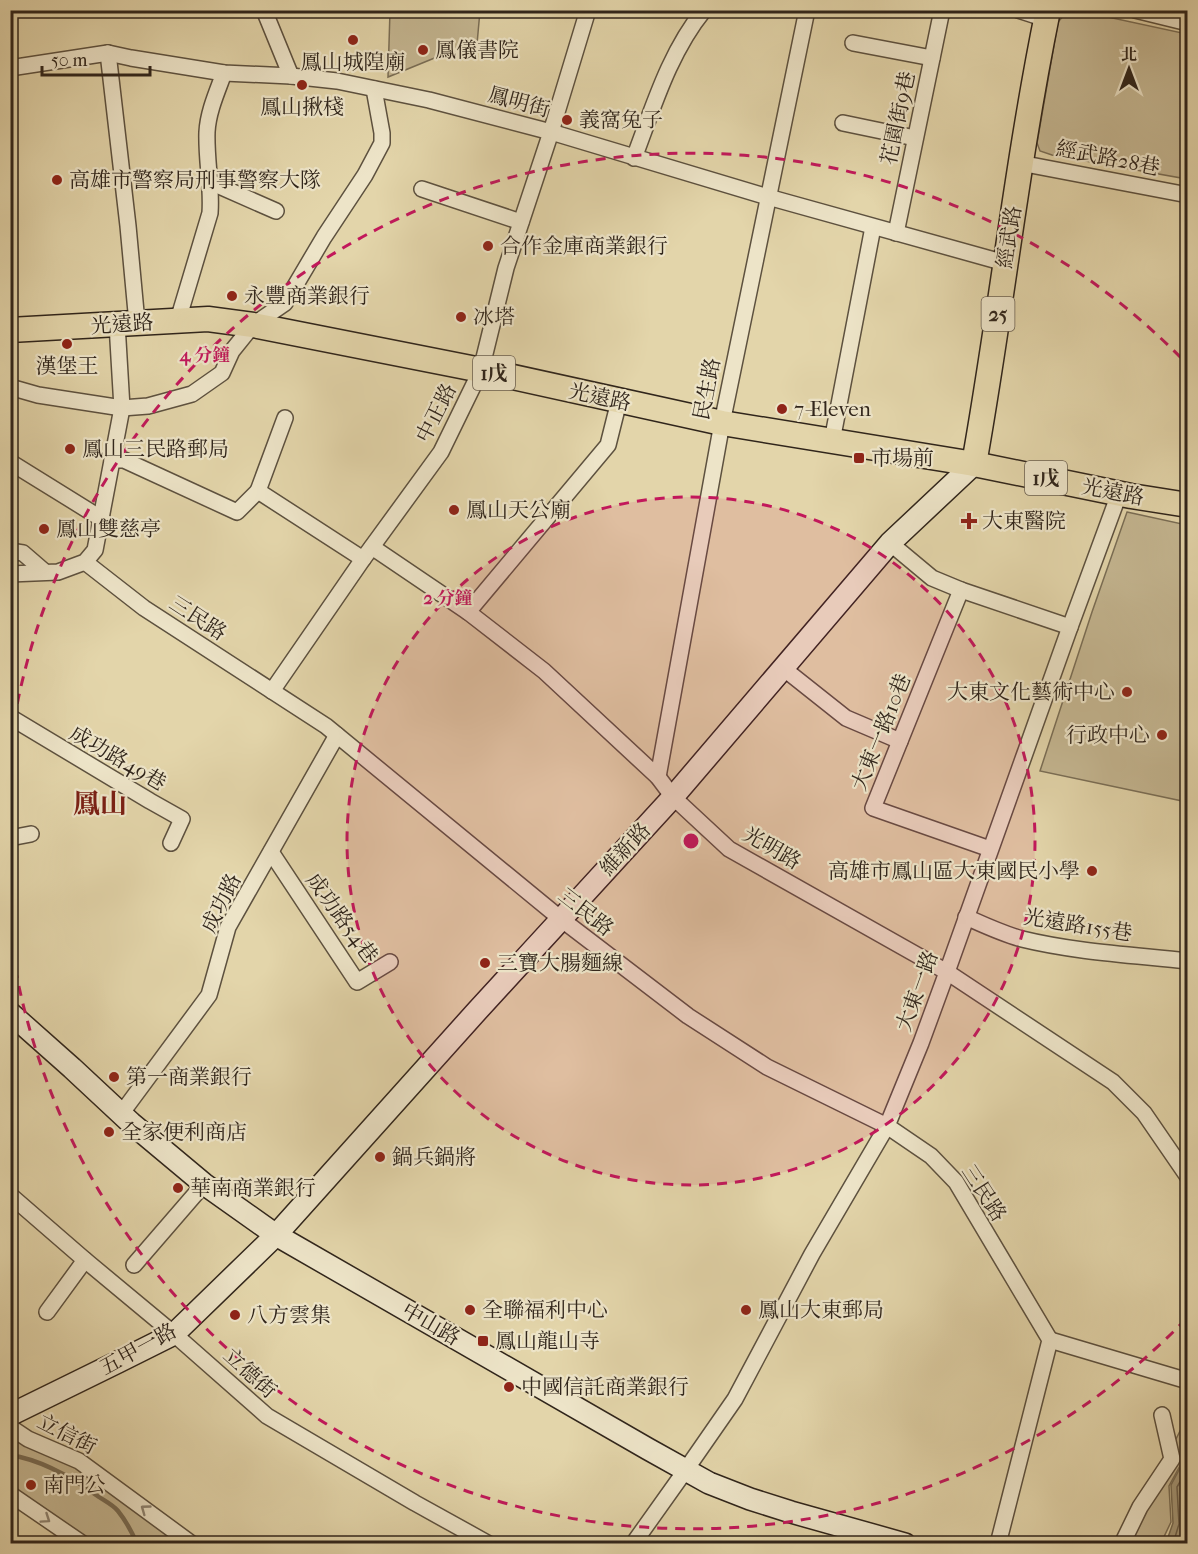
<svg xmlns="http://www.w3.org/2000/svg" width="1198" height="1554" viewBox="0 0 1198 1554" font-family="'IM FELL French Canon','Noto Serif TC',serif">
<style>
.green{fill:#c5b792;stroke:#7a6e56;stroke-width:1.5}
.water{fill:#a69979;stroke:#776b53;stroke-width:1.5}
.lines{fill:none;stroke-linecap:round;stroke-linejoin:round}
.shore{stroke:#6b5f4a;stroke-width:1.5}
.stream{stroke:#776b53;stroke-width:4.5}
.street-casing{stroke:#5d513f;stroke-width:18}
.secondary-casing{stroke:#30251b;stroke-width:24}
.primary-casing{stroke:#30251b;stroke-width:27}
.street{stroke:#ede4c8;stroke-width:15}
.secondary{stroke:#ede4c8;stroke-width:21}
.primary{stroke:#e3d5aa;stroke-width:24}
.oneway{stroke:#8e8472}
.ring{fill:none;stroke:#c2185b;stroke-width:3;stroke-dasharray:10 8}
.poi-dot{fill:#8f2418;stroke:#ede4c8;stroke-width:2}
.labels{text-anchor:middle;stroke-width:4.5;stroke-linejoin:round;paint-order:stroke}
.shield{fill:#ede4c8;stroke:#695e4f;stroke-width:1.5}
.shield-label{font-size:20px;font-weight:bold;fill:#30251b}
.poi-label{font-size:21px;fill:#30251b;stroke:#ede4c8;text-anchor:start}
.street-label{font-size:21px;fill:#30251b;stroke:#ede4c8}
.district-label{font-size:27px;font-weight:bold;fill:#7a1f14;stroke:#ede4c8}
.centre{fill:#c2185b;stroke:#ede4c8;stroke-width:3}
.ring-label{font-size:18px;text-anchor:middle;font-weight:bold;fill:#c2185b;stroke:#ede4c8;stroke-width:4.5;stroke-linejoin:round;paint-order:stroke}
</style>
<rect width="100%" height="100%" fill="#e3d5aa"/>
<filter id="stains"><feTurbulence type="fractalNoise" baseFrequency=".00333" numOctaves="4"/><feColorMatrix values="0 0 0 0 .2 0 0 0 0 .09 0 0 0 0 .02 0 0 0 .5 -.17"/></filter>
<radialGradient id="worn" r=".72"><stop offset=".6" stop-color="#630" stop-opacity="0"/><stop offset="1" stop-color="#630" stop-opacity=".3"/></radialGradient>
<g class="green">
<path d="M390,11H480L477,44L437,57L388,77Z"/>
<path d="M1080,11L1187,34V179L1052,155L1040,151L1037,143L1058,22L1066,13Z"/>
<path d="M1127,512L1187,525V802L1040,771L1092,612Z"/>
<path d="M1187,1417V1453L1169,1486L1171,1522L1161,1543L1127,1544L1160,1471Z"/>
<path d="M20,1438L67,1461L182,1543H91L35,1506L11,1487L10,1443Z"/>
</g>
<path class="water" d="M1187,1455V1543H1166L1173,1523L1171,1485Z"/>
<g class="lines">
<g class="shore">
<path d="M1173,1544L1179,1524L1177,1487L1188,1468"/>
<path d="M1180,1544L1187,1524L1185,1489L1188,1483"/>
</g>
<path class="stream" d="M10,1455C43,1460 73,1478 99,1497C105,1501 113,1505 118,1511C126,1521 132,1532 137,1544"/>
<defs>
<g id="street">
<path d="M264,10L291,76"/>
<path d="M1018,10L1046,19"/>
<path d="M1135,10L1188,23"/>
<path d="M853,43L932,58"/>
<path d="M108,53L128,226L137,323"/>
<path d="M10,68L108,53L131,58L224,73L291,76L337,81L429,100L551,132L768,197L1005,263"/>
<path d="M843,123L915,138"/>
<path d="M634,158C653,108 669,53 704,10"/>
<path d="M1020,163L1188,195"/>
<path d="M210,182L276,211"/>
<path d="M422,189L521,222"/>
<path d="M896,233L942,10"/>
<path d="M178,320L210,213C212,186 206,159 207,132C208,112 217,92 224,73"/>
<path d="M10,387L38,395L122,408L148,406L192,394L222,373L232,351L253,325L285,303L324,237L365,175L382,143V133L374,89"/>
<path d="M285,418L258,491L363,559"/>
<path d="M832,441L873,227"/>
<path d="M112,460H124L237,512L258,491"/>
<path d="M10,462L102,519"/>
<path d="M890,543L932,578L961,590L1070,627"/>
<path d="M372,547L468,612L544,671L658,777L673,797L729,849L947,972L1113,1082L1144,1113L1188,1177"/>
<path d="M10,551L23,553L45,572"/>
<path d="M85,562L144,608L326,726L561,919L688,1016L767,1067L887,1126L931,1156L956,1182L1050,1340L998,1544"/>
<path d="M10,574L58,572L85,562L95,550L122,408L117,324"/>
<path d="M961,590L873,808L990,849"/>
<path d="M468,612L608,445L619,401"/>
<path d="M783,668L846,718L900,741"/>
<path d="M272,691L363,559L441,452L481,370L506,268L551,132L588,10"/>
<path d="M10,717L150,801L182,819L171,843"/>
<path d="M658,777L722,423L807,10"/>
<path d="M10,838L31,834"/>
<path d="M271,852L357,982L390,962"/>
<path d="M966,917C984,925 1003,934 1022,939C1075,952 1133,955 1188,961"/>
<path d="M121,1114L209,995L228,927L337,735"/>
<path d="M10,1195L85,1260L174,1334L267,1416L415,1503L489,1544"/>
<path d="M134,1265L204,1184"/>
<path d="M47,1312L85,1260"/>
<path d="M1050,1340L1188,1381"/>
<path d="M10,1427L28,1439L79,1461L192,1544"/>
<path d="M10,1494L83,1544"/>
<path d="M633,1544L685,1471L735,1399L812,1254L887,1126L921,1043L947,972L1070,627L1119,494"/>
<path d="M1122,1544L1140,1507L1172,1459L1162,1415"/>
</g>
<g id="secondary">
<path d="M10,1013L72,1068L131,1123L204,1184L276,1235L648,1449L709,1483L750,1499L791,1512L905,1544"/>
<path d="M10,1415L118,1362L174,1334L276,1235L477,1011L673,797L890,543L974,464"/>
</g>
<g id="primary">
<path d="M10,330L208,319L253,325L481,370L722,423L974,464L1131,496L1188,505"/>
<path d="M974,464C1001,313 1017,161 1048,10"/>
</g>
</defs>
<use href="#street" class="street-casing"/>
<use href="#secondary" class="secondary-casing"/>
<use href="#primary" class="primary-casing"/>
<use href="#street" class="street"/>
<use href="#secondary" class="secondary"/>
<use href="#primary" class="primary"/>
</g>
<defs><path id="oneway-chevron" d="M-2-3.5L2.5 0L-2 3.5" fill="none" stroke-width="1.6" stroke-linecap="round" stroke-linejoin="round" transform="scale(1.5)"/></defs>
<g class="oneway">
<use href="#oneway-chevron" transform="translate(145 1509) rotate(-144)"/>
<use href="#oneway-chevron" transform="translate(46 1519) rotate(34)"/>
</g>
<circle cx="691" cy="841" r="344" fill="#c2185b" fill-opacity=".12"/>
<g class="ring">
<circle cx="691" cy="841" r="344"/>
<path d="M1186 1319A688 688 0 0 1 11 943M11 739A688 688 0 0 1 1186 363"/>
</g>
<g class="poi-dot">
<circle cx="353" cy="40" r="6"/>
<circle cx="423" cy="50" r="6"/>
<circle cx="302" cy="85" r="6"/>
<circle cx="567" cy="120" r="6"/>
<circle cx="57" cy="180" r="6"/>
<circle cx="488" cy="246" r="6"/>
<circle cx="232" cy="296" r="6"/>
<circle cx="461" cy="317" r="6"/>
<circle cx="67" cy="344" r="6"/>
<circle cx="782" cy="409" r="6"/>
<circle cx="70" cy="449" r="6"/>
<rect x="853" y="452" width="12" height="12" rx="3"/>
<circle cx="454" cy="510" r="6"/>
<path d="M966 512h6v6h6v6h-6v6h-6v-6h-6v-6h6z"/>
<circle cx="44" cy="529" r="6"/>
<circle cx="1127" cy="692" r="6"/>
<circle cx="1162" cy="735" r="6"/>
<circle cx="1092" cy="871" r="6"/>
<circle cx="485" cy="963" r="6"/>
<circle cx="114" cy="1077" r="6"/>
<circle cx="109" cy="1132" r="6"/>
<circle cx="380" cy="1157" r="6"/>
<circle cx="178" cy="1188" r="6"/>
<circle cx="470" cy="1310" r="6"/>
<circle cx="746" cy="1310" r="6"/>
<circle cx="235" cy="1315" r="6"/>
<rect x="477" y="1335" width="12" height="12" rx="3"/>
<circle cx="509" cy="1387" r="6"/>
<circle cx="31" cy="1485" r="6"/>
</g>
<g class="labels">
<g class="shield">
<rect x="981.5" y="297" width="33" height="34" rx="4.5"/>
<rect x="473" y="356" width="42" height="34" rx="4.5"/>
<rect x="1025" y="461" width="42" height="34" rx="4.5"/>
</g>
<g class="shield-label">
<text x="998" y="321">25</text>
<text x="494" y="380">1戊</text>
<text x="1046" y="485">1戊</text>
</g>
<g class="poi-label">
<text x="435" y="57">鳳儀書院</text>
<text x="353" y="69" text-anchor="middle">鳳山城隍廟</text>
<text x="302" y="114" text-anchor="middle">鳳山揪棧</text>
<text x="579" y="127">義窩兔子</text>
<text x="69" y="187">高雄市警察局刑事警察大隊</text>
<text x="500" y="253">合作金庫商業銀行</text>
<text x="244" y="303">永豐商業銀行</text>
<text x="473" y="324">冰塔</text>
<text x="67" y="373" text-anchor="middle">漢堡王</text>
<text x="794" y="416">7-Eleven</text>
<text x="82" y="456">鳳山三民路郵局</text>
<text x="871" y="465">市場前</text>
<text x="466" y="517">鳳山天公廟</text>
<text x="982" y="528">大東醫院</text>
<text x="56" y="536">鳳山雙慈亭</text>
<text x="1115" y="699" text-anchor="end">大東文化藝術中心</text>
<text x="1150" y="742" text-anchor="end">行政中心</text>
<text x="1080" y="878" text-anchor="end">高雄市鳳山區大東國民小學</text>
<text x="497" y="970">三寶大腸麵線</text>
<text x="126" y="1084">第一商業銀行</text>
<text x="121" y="1139">全家便利商店</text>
<text x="392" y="1164">鍋兵鍋將</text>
<text x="190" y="1195">華南商業銀行</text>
<text x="482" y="1317">全聯福利中心</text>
<text x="758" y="1317">鳳山大東郵局</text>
<text x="247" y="1322">八方雲集</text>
<text x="495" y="1348">鳳山龍山寺</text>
<text x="521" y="1394">中國信託商業銀行</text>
<text x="43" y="1492">南門公</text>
</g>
<g class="street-label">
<text transform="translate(519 102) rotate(15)" y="7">鳳明街</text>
<text transform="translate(898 118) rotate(-78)" y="7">花園街9巷</text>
<text transform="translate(1108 158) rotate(11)" y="7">經武路28巷</text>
<text transform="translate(1009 237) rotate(-81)" y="7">經武路</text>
<text transform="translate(122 324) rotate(-4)" y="7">光遠路</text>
<text transform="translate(707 389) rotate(-79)" y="7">民生路</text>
<text transform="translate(600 397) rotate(12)" y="7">光遠路</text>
<text transform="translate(436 413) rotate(-63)" y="7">中正路</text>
<text transform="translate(1113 492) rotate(11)" y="7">光遠路</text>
<text transform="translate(198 618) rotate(33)" y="7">三民路</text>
<text transform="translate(881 732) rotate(-68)" y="7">大東一路10巷</text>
<text transform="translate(118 758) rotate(30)" y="7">成功路49巷</text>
<text transform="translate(772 848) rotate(30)" y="7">光明路</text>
<text transform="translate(625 849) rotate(-47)" y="7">維新路</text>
<text transform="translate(221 903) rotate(-64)" y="7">成功路</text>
<text transform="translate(586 912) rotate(38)" y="7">三民路</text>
<text transform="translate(342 918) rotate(54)" y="7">成功路54巷</text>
<text transform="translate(1078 925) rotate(9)" y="7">光遠路155巷</text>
<text transform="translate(917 991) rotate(-70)" y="7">大東一路</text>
<text transform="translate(984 1193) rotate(57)" y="7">三民路</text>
<text transform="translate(431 1324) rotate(30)" y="7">中山路</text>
<text transform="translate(138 1349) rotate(-29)" y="7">五甲一路</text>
<text transform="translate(250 1373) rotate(42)" y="7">立德街</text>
<text transform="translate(67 1434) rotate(27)" y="7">立信街</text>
</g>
<g class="district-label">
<text x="100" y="813">鳳山</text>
</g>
</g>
<circle cx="691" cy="841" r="9" class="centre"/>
<g class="ring-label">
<text x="205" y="361">4 分鐘</text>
<text x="448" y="604">2 分鐘</text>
</g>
<rect width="1198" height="1554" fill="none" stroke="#e3d5aa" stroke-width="36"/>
<rect x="12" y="12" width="1174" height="1530" fill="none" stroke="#30251b" stroke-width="3"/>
<rect x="18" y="18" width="1162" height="1518" fill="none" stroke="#30251b" stroke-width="1.5"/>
<g transform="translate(1129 69)" stroke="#ede4c8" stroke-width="4.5" paint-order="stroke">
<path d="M0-4.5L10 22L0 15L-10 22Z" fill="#30251b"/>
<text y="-9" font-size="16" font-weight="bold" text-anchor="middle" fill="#30251b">北</text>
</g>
<path d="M42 66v9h108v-9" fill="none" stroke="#30251b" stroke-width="3"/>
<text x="51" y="66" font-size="18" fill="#30251b" stroke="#ede4c8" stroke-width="4.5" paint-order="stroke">50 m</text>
<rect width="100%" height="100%" filter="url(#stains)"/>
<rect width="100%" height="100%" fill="url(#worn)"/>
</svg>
